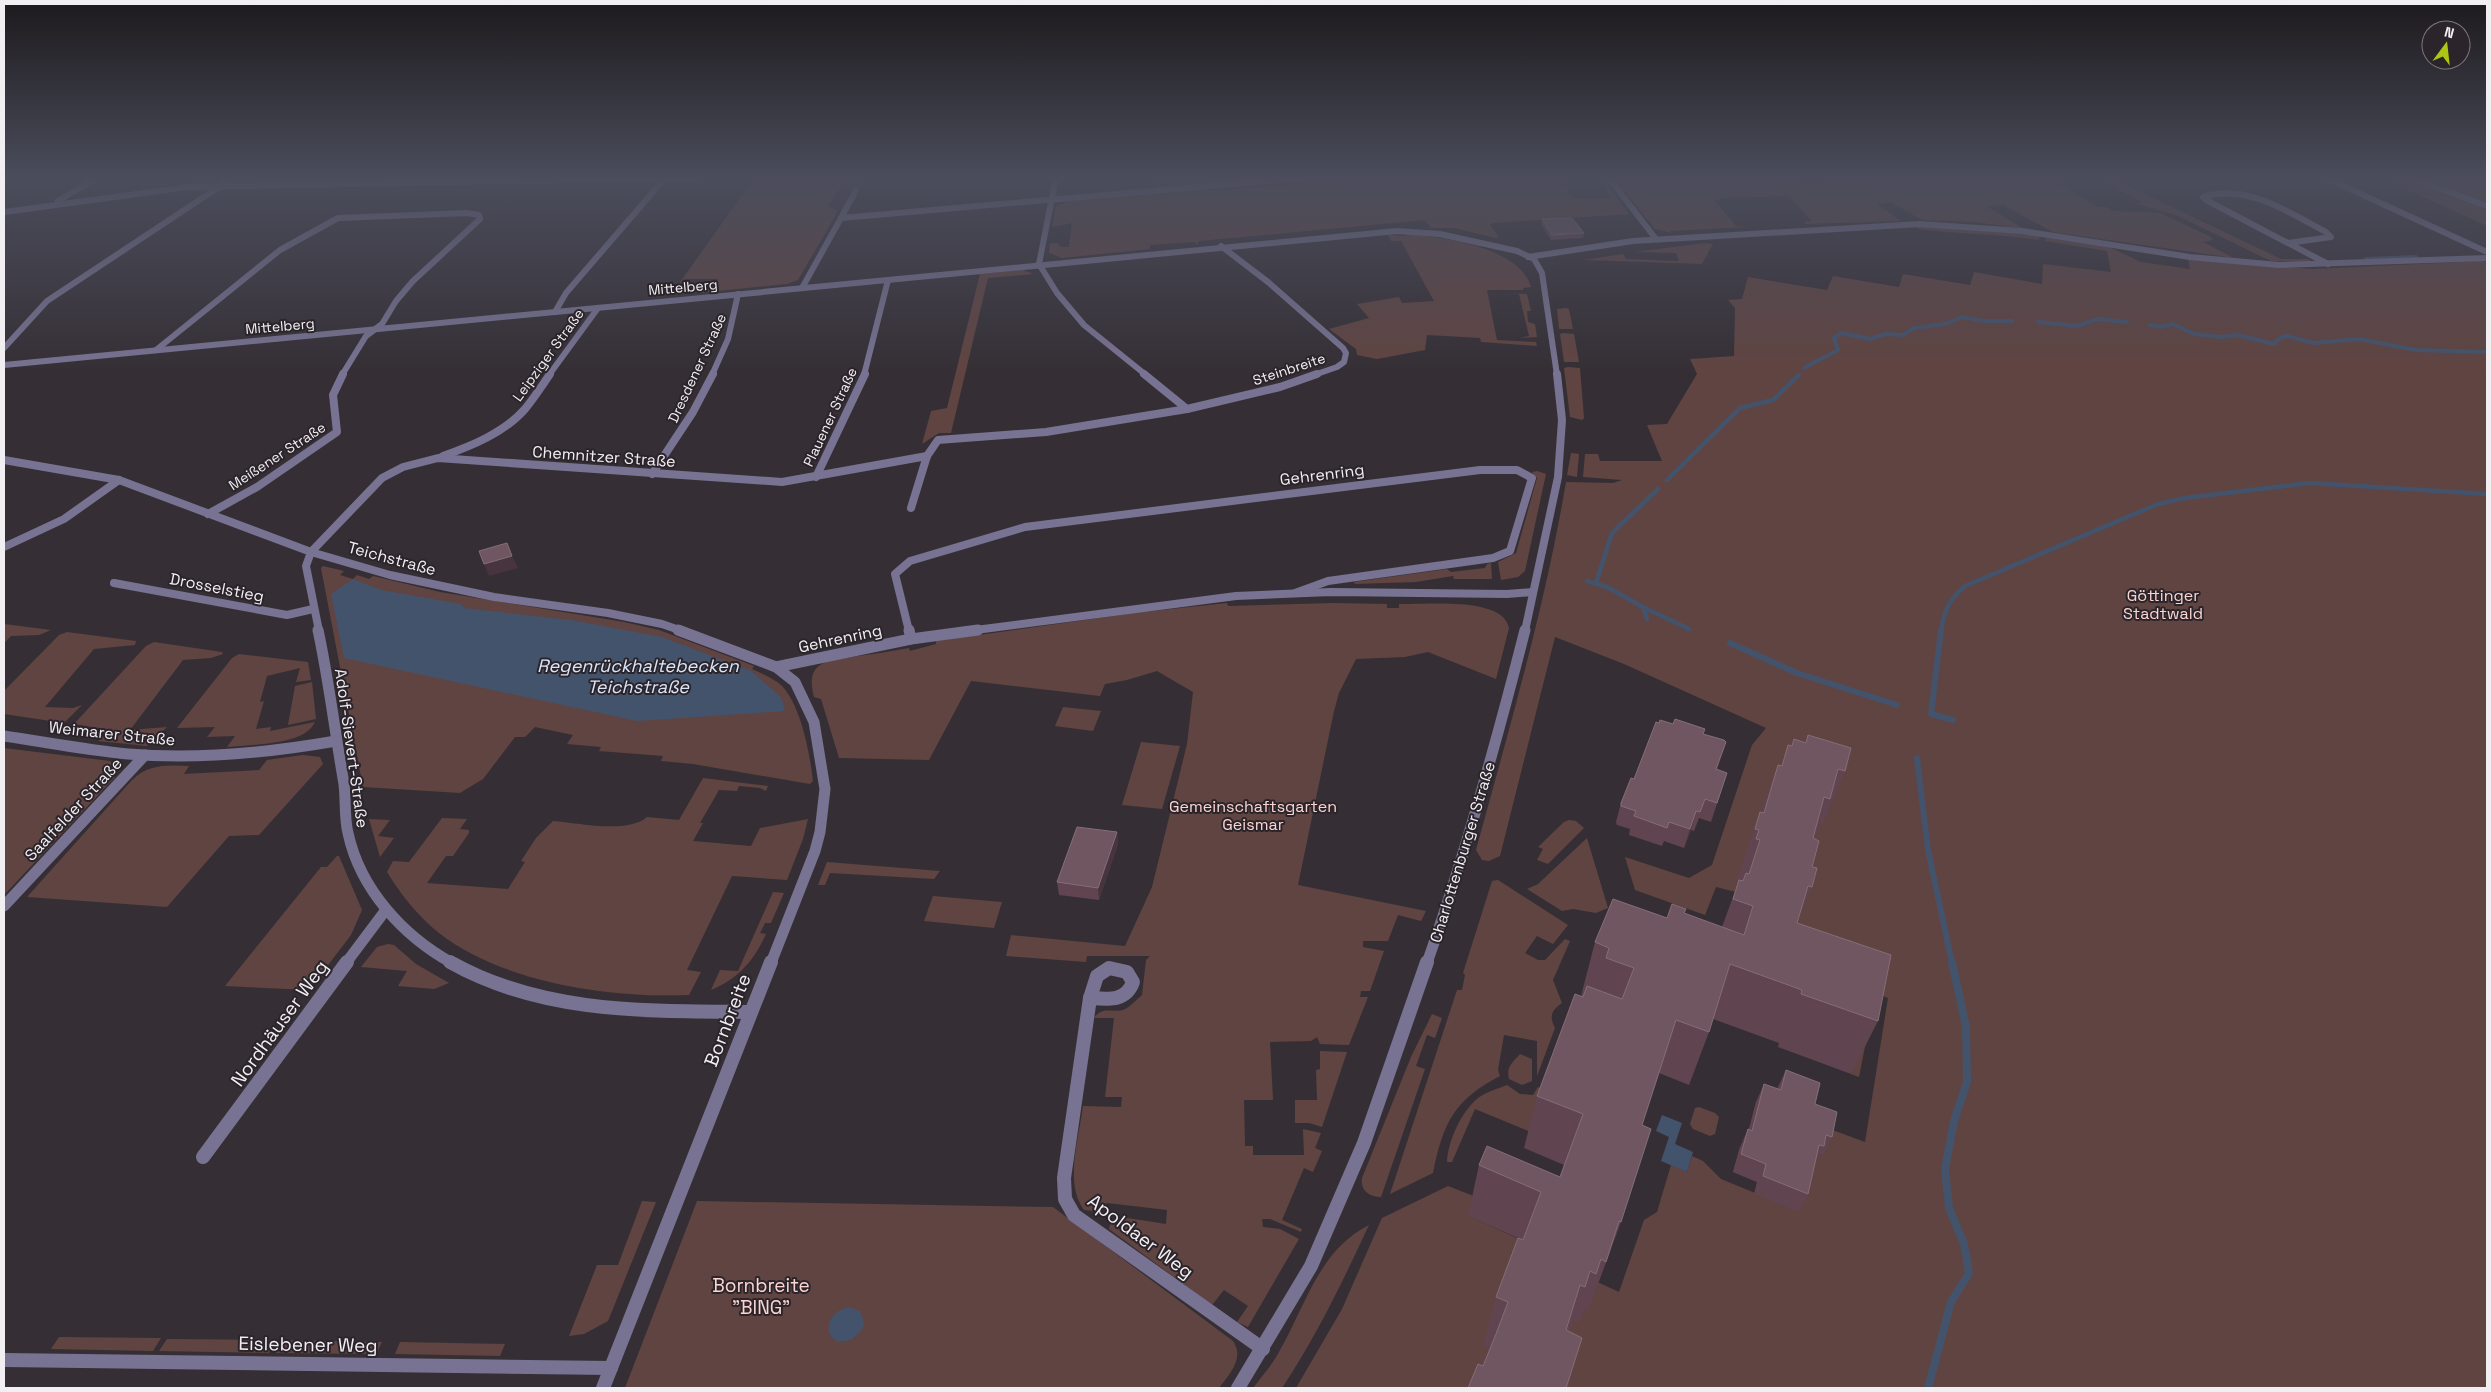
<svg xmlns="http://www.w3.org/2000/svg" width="2491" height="1392" viewBox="0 0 2491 1392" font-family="'Space Grotesk',sans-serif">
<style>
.green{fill:#604441}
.water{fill:#44536c}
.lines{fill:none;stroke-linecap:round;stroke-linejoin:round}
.stream-far3{stroke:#44536c;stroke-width:4}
.stream-far2{stroke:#44536c;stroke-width:4.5}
.stream-far1{stroke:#44536c;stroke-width:6}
.stream{stroke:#44536c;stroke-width:8}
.street-far3{stroke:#787392;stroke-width:6}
.street-far2{stroke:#787392;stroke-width:8}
.street-far1{stroke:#787392;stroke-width:11}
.street{stroke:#787392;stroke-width:14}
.wall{fill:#60444f}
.shaded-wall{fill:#48343d}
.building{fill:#705661;stroke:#846e78}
.labels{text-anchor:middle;stroke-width:4;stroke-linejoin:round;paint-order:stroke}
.far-street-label{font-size:14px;fill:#f2eff3;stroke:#2b252b}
.street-label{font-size:16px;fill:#f2eff3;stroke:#2b252b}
.park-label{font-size:16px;fill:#fdd5d0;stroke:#2b252b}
.water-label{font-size:18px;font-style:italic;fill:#d9e5f9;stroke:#2b252b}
.near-street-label{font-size:19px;fill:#f2eff3;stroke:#2b252b}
.near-park-label{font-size:19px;fill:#fdd5d0;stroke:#2b252b}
</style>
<rect width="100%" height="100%" fill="#352f35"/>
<g class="green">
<path d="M242,177H334L359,179L386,177H575L234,183Z"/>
<path d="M793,177H867L865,186L840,188L828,206L838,211L798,280L787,284L699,293L701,289H711L718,279H684L675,292L688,294L671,295L752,181Z"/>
<path d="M1154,177H1280L1154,188Z"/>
<path d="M1387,177H1560L1573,198H1611L1598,177H1601L1629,214L1494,223L1490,225L1499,237L1496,238L1454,228H1431L1425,220L1199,241L1197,245L1195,242L1150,245V249L1062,258L1049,253L1050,243H1058L1061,247H1069L1072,223L1052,227L1056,206L1069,201L1208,188L1213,191Z"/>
<path d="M1613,177H1753L1783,183L1811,184L1944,177H2138H2109L2281,259H2309L2311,262L2271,261L2176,215L2134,203L2141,202L2099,178L2056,182L2098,207H2107L2113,211L2160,213L2211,237L2213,240L2203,242L2234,258L2053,232L2003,205L1988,207L2022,228L1973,222L1922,220L1891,202L1877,204L1901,221L1806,224L1804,222L1812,221L1789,196L1721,198L1722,199L1714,200L1736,226L1745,227L1671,231L1672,233L1655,229Z"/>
<path d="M2380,177H2405L2487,208V226Z"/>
<path d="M2415,177H2487V204Z"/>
<path d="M1918,226L1950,227L2040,236L2039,240C1999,234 1958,234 1918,229Z"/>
<path d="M1407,234C1442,237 1520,247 1531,287L1523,288L1524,290H1487L1497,340L1536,342L1537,346L1481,342L1480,338L1427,335L1425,350L1377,359L1357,355L1356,349L1329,329L1369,318L1357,304L1399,297L1402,303L1434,301L1401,241H1391L1388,235L1406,236Z"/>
<path d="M2045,238L2107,246L2141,262L2190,269L2188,259L2312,269L2482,261L2487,262V1388H1296L1342,1309L1382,1218L1448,1186L1476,1197L1469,1216L1582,1268L1580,1274L1619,1292L1644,1220L1657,1212L1671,1165L1687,1172L1692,1156L1703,1161L1721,1179L1755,1193L1757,1182L1733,1172L1740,1147L1744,1148L1756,1102L1865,1142L1888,998L1819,973C1812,967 1810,963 1812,953L1804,951L1798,975L1861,998L1868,1003L1872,1011L1859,1077L1851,1074L1864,1009L1769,973L1767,979L1758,976L1755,985L1728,976L1733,959L1714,952L1720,934L1724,935L1726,926L1730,927L1740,893L1716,887L1705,915L1635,890L1625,857L1689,878L1712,865L1752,745L1766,728L1624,664L1555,637L1500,856L1489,861L1482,860L1476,850C1509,729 1545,607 1566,482L1613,483L1622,480L1583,477L1585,454H1598L1600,461H1662L1647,425L1667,424L1697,374L1690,359L1734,356L1735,308L1728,300L1742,299L1748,277L1827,290L1833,276L1899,287L1903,274L1970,285L1974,272L2042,284L2043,264L2111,272L2107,251L2045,241Z"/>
<path d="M1706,243L1713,244L1702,264L1583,260L1623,254L1626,259L1679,261L1676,253L1634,252Z"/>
<path d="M1023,270L1034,274L988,278L951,433H939L922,444L931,411L947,408L980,274Z"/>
<path d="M1510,293L1527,294L1531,311H1527L1528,322L1535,324L1537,337L1520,338L1529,336L1519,294Z"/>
<path d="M1566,308L1569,309L1573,329H1559L1557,309Z"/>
<path d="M1563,333L1574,334L1579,362H1564L1560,334Z"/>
<path d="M1568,367L1580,368L1584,418L1582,420L1570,417L1564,368Z"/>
<path d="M1571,453L1579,454L1577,477L1567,475Z"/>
<path d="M1537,471L1546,474L1525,571L1518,577L1501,580L1498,562L1516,553L1537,478L1532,472Z"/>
<path d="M1491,563L1492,579H1454L1453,576L1416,582L1355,584L1354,582L1447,569L1451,572L1485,568L1487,564Z"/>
<path d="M323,566L344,571L340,575L353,579L357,575L369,579L373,576L440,592L624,622L659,630L754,666L752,669C762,674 774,678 782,686C801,706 810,754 813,781L810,784L693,764L661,761L663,756L599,751L601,747L567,744L573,735L535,727L525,737H515L483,779L460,793L363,787L321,568Z"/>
<path d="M1227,603L1228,606L1332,603L1387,604V608H1399V604C1425,605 1503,596 1509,628L1496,679L1428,652L1405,657L1356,659L1339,693L1334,711L1298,885L1426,911L1421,921L1398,915L1388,941H1363V947L1384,951L1370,991H1361L1360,997H1368L1349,1045L1320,1044L1317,1037L1311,1041L1270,1042L1273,1100H1244L1245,1146H1253V1155H1304L1303,1129L1321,1133L1315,1148L1322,1151L1313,1172L1304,1168L1282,1220L1302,1229L1301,1232L1270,1219H1262L1263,1227L1280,1229L1299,1239L1248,1327L1237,1322L1248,1306L1224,1290L1212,1305L1109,1229L1111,1221L1121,1217L1166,1224L1167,1210L1107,1203L1093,1211L1084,1210C1064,1183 1079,1138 1083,1106L1121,1107L1122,1097H1105L1114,1018H1094C1103,1006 1111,1013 1123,1010C1129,1008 1137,999 1142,995L1146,960L1150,956H1087L1086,962L1006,956L1011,935L1125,946L1152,887L1187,744L1193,692L1157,671L1127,680L1105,684L1100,696L971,681L929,760L839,758L821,699L814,697C804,659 830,661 858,656C875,654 892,651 909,648L910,651L936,644V641L1134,613Z"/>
<path d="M4,624L51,630L39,635L11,636L4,643Z"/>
<path d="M67,632L136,641L135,645L94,649L45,707L73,708L82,705L64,723L4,714V691L59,635Z"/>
<path d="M154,642L222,652L223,654L211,658L183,660L130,730L167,727L147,746L98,741L111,730L74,724L146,646Z"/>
<path d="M239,654L308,662L311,680L296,682L300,668L267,676L260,702L264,701L256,729L271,727L270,731L315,722C304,746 251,744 227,747L235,736L207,737L215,727L177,728L232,658Z"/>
<path d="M312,682L316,719L288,725L295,686Z"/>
<path d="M1063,707L1101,711L1093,731L1055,726Z"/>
<path d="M1141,742L1180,746L1162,809L1122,805Z"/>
<path d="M4,748L110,761L115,766L110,776L115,777L4,895Z"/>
<path d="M303,755L320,757L323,764L259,835L229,836L167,907L27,897L132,780C149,764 166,765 189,766L184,774L259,770L267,760Z"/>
<path d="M703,778L768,786L766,791L760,788L739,786L737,791L719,790L700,823H703L693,841L751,846L760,828L808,819L803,839L787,880L732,876L687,970L701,972L689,995C610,998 503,983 439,933C418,916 401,895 387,872L393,861L409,862L442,818L467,819L460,829L469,830V833L453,856H446L427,883L508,889L525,862L521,861L536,838L553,821C578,823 628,834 647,817L679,820Z"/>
<path d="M369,819L390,820L378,836L394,838L380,857Z"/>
<path d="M1569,820L1576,821L1584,828L1548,864L1537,860L1543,849L1538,847L1564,822Z"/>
<path d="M1587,838L1608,908L1596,913L1573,909L1562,911L1527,889L1538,884Z"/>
<path d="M337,856H339L362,910L351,935L309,990L225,986L321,867H327Z"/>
<path d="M827,862L940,871L934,879L830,873L825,885H818Z"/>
<path d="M1498,880L1568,925L1553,944L1537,936L1525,953L1538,960H1545L1565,939L1570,941L1553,980L1562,1003C1551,1011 1549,1016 1555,1028L1537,1076V1041L1504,1035L1498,1070L1500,1076C1454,1100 1443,1123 1433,1173L1390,1194L1457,990H1462L1465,975L1463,973L1492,881Z"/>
<path d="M773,892L784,893L771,923H765L760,933L766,934C754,961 738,979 711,990L720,970L738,971Z"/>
<path d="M933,896L1002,902L994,928L924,921Z"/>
<path d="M388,944L394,945L416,964L449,983L434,989L398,986L407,971L361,967L377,947Z"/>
<path d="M1432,1014L1442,1018L1435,1038L1427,1035L1416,1066L1425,1069L1381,1197C1369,1197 1360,1190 1362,1178L1411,1057Z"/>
<path d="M1320,1051L1347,1052L1322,1127L1309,1123H1295V1100H1317L1316,1070L1320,1069Z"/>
<path d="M1520,1054L1532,1059V1081L1522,1085L1509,1079C1506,1067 1512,1063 1520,1054Z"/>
<path d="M1507,1085L1520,1094L1533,1095L1538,1087L1551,1093L1531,1132L1475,1109L1452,1162H1447C1448,1141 1461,1112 1478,1098C1486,1092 1497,1089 1507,1085Z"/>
<path d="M1699,1107L1715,1113L1719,1117L1715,1134L1710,1136L1693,1129L1690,1124L1695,1108Z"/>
<path d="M642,1201L656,1202L608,1321L584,1334L569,1336L597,1265H618Z"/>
<path d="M697,1201L1053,1207L1233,1341C1245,1358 1229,1375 1219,1388H625Z"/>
<path d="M1369,1225C1343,1281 1316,1337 1282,1388H1253C1262,1376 1273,1364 1280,1350C1306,1305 1319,1250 1369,1225Z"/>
<path d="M59,1337L161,1338L153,1351L51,1349Z"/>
<path d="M167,1339L276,1340L269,1353L159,1351Z"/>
<path d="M281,1340L382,1342L376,1354L275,1353Z"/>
<path d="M400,1342L505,1344L500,1356L395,1354Z"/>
</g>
<g class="water">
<path d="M353,579L381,590L461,604L464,608L571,620L662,637L751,671L781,697L785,711L637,721L344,658L331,594Z"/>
<path d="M1662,1115L1682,1123L1675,1144L1693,1152L1687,1172L1661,1161L1669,1137L1656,1131Z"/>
<path d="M848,1307L860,1311L864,1323L862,1330L851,1340L837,1342L829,1333C827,1319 835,1311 848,1307Z"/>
</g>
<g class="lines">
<g class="stream-far3">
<path d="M2366,259L2416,257"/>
<path d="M2038,322L2078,326L2097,319L2127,322"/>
<path d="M2150,325L2162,327L2173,324L2194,334L2221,337L2238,335L2274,344L2280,338L2287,336L2314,343L2359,339L2416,350L2487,352"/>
<path d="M1804,368L1838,350L1834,338L1841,333L1871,339L1885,334L1903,335L1914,328L1945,324L1962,317L1984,321H2012"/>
</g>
<g class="stream-far2">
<path d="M1667,480L1740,408L1773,400L1799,375"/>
<path d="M1587,581L1607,587L1643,607L1647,619"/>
<path d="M1596,583L1612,533L1658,489"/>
<path d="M1643,607L1689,629"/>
<path d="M1941,631C1944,611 1949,599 1965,586L2158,504L2185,498L2310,483L2487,494"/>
</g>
<g class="stream-far1">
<path d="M1941,630L1931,714L1953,720"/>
<path d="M1730,643L1797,673L1897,705"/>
<path d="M1917,758L1928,850L1952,963"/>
</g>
<path class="stream" d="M1928,1388L1951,1302L1969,1273L1964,1244L1949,1208L1945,1169L1954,1121L1967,1082L1966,1027L1952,962"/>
<g class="street-far3">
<path d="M1608,177L1656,239"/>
<path d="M2324,177L2487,252"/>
<path d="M2409,177L2487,206"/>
<path d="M58,201L98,177"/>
<path d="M4,212L188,187L727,177"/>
<path d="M841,218L856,190"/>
<path d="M2288,243L2331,237L2326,232C2288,212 2247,183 2203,197L2206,200L2328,264"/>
<path d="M1221,246L1268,282L1343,348L1346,353L1344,362L1337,367L1314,375"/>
<path d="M1528,257L1633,241L1920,224L2022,231L2190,257L2279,265L2487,258"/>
<path d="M1039,264L1057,293L1084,325L1146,375"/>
<path d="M1039,264L1056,177"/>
<path d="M802,288L841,218L1311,177"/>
<path d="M555,312L566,293L665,178"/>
<path d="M4,348L47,301L234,177"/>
<path d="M156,350L280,250L338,218L467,213L479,215L480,219L413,281L396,301L382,324L366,336L342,375"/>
<path d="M4,365L1397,231L1440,234L1517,251L1534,259L1542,273L1557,375"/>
<path d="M549,375L598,308"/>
<path d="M712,375L728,339L738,294"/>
<path d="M864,375L888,280"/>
</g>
<g class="street-far2">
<path d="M1144,374L1187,409L1280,387L1317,374"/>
<path d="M443,456C471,446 504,433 525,409C534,398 542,386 550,374"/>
<path d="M4,460L119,480L311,552L390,575L494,597L608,613L662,624L682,631"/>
<path d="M652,474L693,412L713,374"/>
<path d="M816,477L865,374"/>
<path d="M911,508L927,456L938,440L1046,432L1187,409"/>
<path d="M208,514L257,487L337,432L333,395L343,374"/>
<path d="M4,547L64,519L119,480"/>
<path d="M114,583L287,615L313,609"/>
<path d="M319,631L306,566L311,552L382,478L403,467L438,458L782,482L927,456"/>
<path d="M909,631L895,574L910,561L1025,527L1480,470H1517L1532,478L1510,551L1493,558L1328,581L1295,593"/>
<path d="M968,631L1236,596L1331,592L1507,594L1533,592"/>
<path d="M1525,631L1558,477L1562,420L1557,374"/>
</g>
<g class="street-far1">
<path d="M318,630C329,681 335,733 344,784C346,800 344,817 348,833C360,889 403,936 452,963"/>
<path d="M678,630L776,667L795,682L814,722L825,789L820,832L815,851L771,963"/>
<path d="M909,630L911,639"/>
<path d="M776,667L911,639L978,630"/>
<path d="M4,736C45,742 86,750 128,754C198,760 267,753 336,741"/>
<path d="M4,906L145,755"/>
<path d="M346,963L385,911"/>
<path d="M1427,963C1466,852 1496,744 1525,630"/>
</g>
<g class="street">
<path d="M450,962C542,1014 647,1011 750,1012"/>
<path d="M1109,968L1127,972L1133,982C1126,1002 1108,999 1090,998L1097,976Z"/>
<path d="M1090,998L1064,1178L1065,1199L1074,1215L1263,1349"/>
<path d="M203,1157L347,962"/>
<path d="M4,1360L611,1368"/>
<path d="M603,1388L771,962"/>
<path d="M1238,1388L1311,1266L1364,1143L1427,962"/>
</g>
</g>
<g class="wall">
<path d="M1542,219L1584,233L1583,238L1551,240L1541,224Z"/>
<path d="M1704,734L1726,742L1717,770L1727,773L1711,822L1699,818L1694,831L1691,830L1684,848L1664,841L1662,846L1629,835L1630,829L1617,825L1616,822L1621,803L1634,779Z"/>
<path d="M1808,735L1845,771L1823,824L1820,823L1814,839L1812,887L1797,923L1878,1021L1851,1074L1778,1047L1779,1043L1713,1019L1709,1032L1689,1085L1659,1073L1642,1125L1621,1222L1588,1311L1584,1309L1579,1323L1573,1320L1569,1332L1483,1366L1490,1348L1483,1345L1496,1297L1518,1238L1468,1216L1479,1165L1560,1177L1564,1165L1524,1148L1537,1096L1581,996L1595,942L1667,918L1684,914L1722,927L1738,883L1736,882L1741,866L1760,812H1761L1778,765L1781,766L1788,745L1792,746L1806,742Z"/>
<path d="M1117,832L1118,844L1099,900L1059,895L1057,882Z"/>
<path d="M1786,1070L1815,1104L1832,1137L1823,1155L1820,1154L1815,1163L1808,1194L1799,1212L1754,1194L1757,1182L1733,1172L1740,1147L1748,1129L1749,1130L1756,1102L1764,1084L1777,1089Z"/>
</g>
<g class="shaded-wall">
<path d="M512,556L518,568L489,576L484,564Z"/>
<path d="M1726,742L1720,761L1710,788L1716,769Z"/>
<path d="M1696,811L1691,830L1684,848L1690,829Z"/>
<path d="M1117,832L1118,844L1099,900L1098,888Z"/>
</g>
<g class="building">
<path d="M1572,218L1584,233L1552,235L1542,219Z"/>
<path d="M507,543L512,556L484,564L479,551Z"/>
<path d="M1675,719L1705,729L1703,734L1724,740L1726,742L1716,769L1727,773L1717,803L1705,799L1700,812L1696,811L1690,829L1669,822L1667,828L1634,816L1636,811L1621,806V803L1631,778L1634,779L1656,722L1659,723L1660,720L1673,724Z"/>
<path d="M1808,735L1851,748L1845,771L1838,769L1830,799L1824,797L1813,838L1819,841L1812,867L1817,868L1812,887L1808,886L1797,923L1891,955L1878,1021L1801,994L1802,990L1730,964L1709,1032L1676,1020L1642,1125L1651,1129L1621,1222L1619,1221L1606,1262L1601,1259L1596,1274L1590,1271L1585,1287L1580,1285L1566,1330L1582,1338L1566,1388H1468L1478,1364L1483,1366L1496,1334L1508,1302L1496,1297L1518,1238L1523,1240L1541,1192L1479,1165L1487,1146L1560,1177L1583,1114L1537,1096L1575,994L1583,997L1587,986L1622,999L1634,968L1606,958L1609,948L1595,942L1613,899L1667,918L1672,904L1686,909L1684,913L1744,935L1753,906L1733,899L1739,880L1743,881L1746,873L1749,874L1760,840L1756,839L1759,830L1755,829L1760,812L1764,813L1778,765L1782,766L1788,745L1792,746L1794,739L1806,743Z"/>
<path d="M1077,827L1117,832L1098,888L1057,882Z"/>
<path d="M1786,1070L1820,1083L1815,1104L1837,1112L1832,1137L1826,1135L1824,1146L1819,1145L1808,1194L1763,1176L1766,1164L1741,1154L1748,1129L1752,1131L1764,1084L1781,1090Z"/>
</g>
<linearGradient id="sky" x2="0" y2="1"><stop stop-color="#1d1a1d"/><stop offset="0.48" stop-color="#4b4d5c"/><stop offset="1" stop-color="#4b4d5c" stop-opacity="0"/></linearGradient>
<rect width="2491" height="372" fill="url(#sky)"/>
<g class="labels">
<g class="far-street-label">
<text transform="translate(683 287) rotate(-5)" y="5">Mittelberg</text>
<text transform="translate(280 326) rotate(-5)" y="5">Mittelberg</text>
<text transform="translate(548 355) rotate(-54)" y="5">Leipziger Straße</text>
<text transform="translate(697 368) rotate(-65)" y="5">Dresdener Straße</text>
<text transform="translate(1289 369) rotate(-18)" y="5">Steinbreite</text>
<text transform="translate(830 417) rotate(-65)" y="5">Plauener Straße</text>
<text transform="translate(277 456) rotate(-33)" y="5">Meißener Straße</text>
</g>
<g class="street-label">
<text transform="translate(604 456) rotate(4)" y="6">Chemnitzer Straße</text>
<text transform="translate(1322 474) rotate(-7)" y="6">Gehrenring</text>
<text transform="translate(392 558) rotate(15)" y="6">Teichstraße</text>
<text transform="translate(217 587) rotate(11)" y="6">Drosselstieg</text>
<text transform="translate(840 638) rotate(-12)" y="6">Gehrenring</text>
<text transform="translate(112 733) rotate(6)" y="6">Weimarer Straße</text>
<text transform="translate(352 748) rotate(82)" y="6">Adolf-Sievert-Straße</text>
<text transform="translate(73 809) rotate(-47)" y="6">Saalfelder Straße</text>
<text transform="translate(1462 852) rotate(-73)" y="6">Charlottenburger Straße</text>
</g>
<g class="park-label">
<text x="2163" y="601">Göttinger<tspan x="2163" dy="18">Stadtwald</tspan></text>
<text x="1253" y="812">Gemeinschaftsgarten<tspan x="1253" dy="18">Geismar</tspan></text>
</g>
<g class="water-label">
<text x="638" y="672">Regenrückhaltebecken<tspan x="638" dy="21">Teichstraße</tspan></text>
</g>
<g class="near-street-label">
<text transform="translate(727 1020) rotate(-69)" y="7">Bornbreite</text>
<text transform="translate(279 1023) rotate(-54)" y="7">Nordhäuser Weg</text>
<text transform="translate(1141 1236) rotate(37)" y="7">Apoldaer Weg</text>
<text transform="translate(308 1344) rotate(1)" y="7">Eislebener Weg</text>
</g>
<g class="near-park-label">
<text x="761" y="1292">Bornbreite<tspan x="761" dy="22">"BING"</tspan></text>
</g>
</g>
<rect width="2491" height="1392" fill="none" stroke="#f2eff3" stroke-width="10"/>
<g transform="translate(2446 45) rotate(15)"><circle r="24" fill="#2b252b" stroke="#7b767b"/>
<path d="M0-4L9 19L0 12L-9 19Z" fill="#acc613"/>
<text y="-8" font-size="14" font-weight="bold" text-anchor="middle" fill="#f2eff3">N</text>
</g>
</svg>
